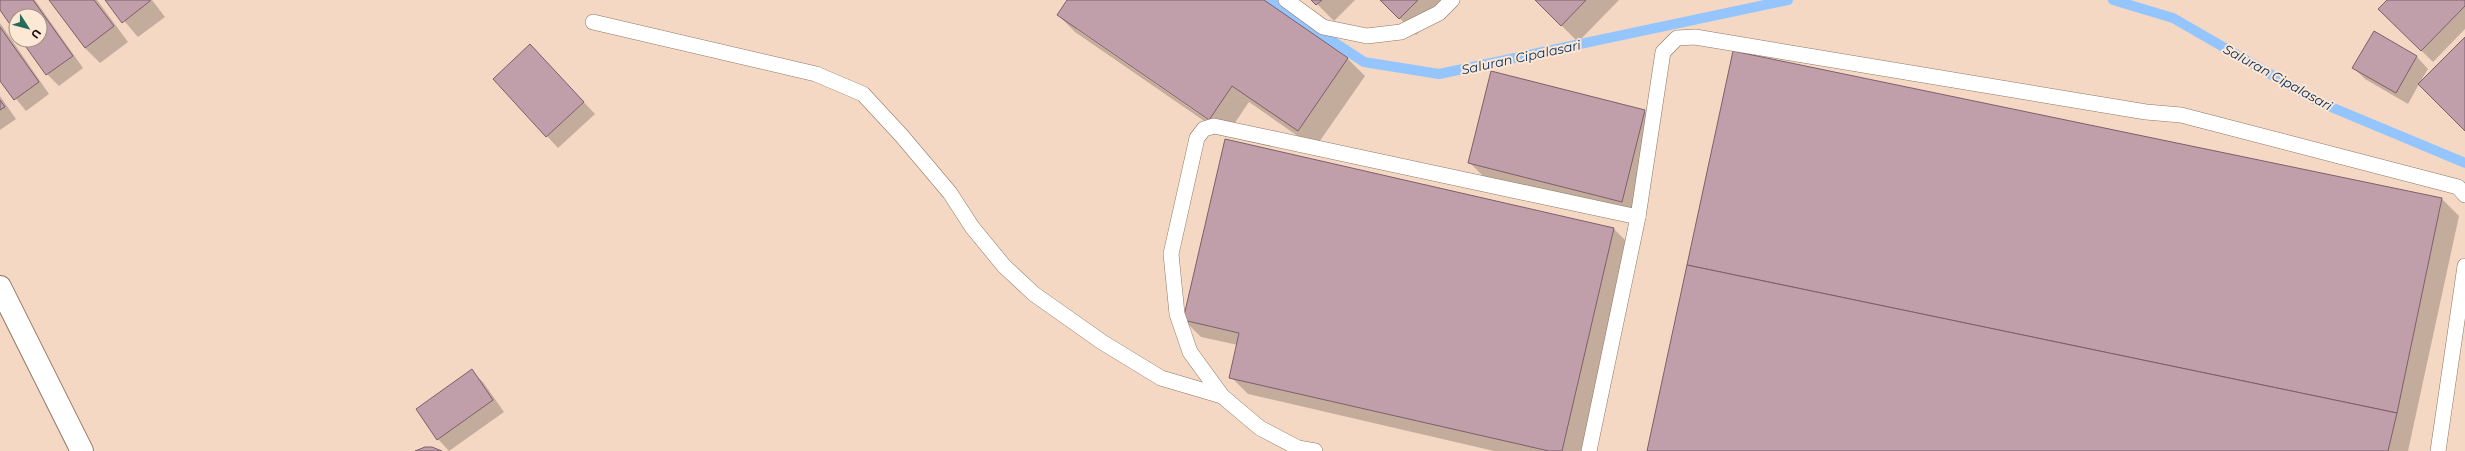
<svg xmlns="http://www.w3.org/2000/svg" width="2465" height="451" viewBox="0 0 2465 451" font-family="Montserrat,sans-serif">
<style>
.shadow{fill:#0003;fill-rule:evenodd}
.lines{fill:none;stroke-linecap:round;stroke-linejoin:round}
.stream{stroke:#95c5ff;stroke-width:10}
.building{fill:#c09fab;stroke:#7d5f6a}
.service-casing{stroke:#907764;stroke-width:16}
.minor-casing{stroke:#907764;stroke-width:24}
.service{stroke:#fff;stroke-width:15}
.minor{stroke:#fff;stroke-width:22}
.labels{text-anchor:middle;stroke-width:4;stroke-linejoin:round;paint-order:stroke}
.water-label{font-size:13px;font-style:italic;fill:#022c58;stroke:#fde7d5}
</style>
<rect width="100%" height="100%" fill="#f4d8c3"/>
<g class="shadow">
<path d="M0,0H35L83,68L59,86L47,74L23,40H40V16H16V31L0,8Z"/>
<path d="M50,0H97L128,42L100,63L85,48Z"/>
<path d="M106,0H152L165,17L138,37Z"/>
<path d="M1068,0H1262L1348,59L1365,76L1315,148L1249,102L1226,136L1075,32L1058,15ZM1076,27L1213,122L1212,123L1076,29Z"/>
<path d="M1313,0H1355L1334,21Z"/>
<path d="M1382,0H1452L1416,35Z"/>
<path d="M1536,0H1619L1578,42Z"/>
<path d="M2389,0H2465V29L2433,62L2391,21Z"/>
<path d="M0,23L49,94L26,111L0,79Z"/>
<path d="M2374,32L2417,57L2428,69L2420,82L2465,38V129L2419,84L2408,104L2365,79L2354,68Z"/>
<path d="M530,45L595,114L558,148L494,79Z"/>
<path d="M0,96L16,119L0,130Z"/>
<path d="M1644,111L1659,126L1637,216L1484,177L1469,162Z"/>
<path d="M2442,199L2459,216L2408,451H1648Z"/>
<path d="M1614,229L1631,246L1582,451H1494L1248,394L1231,377L1238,345L1201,337L1184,320Z"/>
<path d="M471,371L483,382L504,412L449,451L438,439Z"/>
</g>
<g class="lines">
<g class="stream">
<path d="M1270,0L1364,62L1439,74L1788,0"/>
<path d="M2113,0L2173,18L2319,102L2465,163"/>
</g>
</g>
<g class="building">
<path d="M0,0H33L73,56L46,75L21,40H40V16H16V33L0,10Z"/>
<path d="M49,0H94L114,26L85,48Z"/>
<path d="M105,0H150V1L122,23Z"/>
<path d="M1067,0H1264L1348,58L1298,131L1232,86L1209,120L1057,15Z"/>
<path d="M1311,0H1322L1316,5Z"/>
<path d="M1380,0H1418L1399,19Z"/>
<path d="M1535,0H1586L1561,26Z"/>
<path d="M2387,0H2465V6L2421,51L2378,9Z"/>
<path d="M0,27L39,82L14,100L0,81Z"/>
<path d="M2374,31L2417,56L2396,93L2352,68Z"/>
<path d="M2465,37V131L2418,84Z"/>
<path d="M530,44L584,102L546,137L493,79Z"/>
<path d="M1733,51L2442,198L2397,413L1687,265Z"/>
<path d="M1491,71L1645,110L1622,202L1468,163Z"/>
<path d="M0,100L5,107L0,110Z"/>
<path d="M1225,139L1614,228L1562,451H1549L1229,378L1239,333L1183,320Z"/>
<path d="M1687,265L2397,413L2388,451H1647Z"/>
<path d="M472,369L493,400L437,440L416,409Z"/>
<path d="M425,447H432L442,451H415Z"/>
</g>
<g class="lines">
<defs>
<g id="service">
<path d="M1286,0L1323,27L1367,36L1401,32L1439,13L1452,0"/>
<path d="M593,22L816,74L863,94L901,135L950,193L972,227L1004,266L1034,294L1102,342L1161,378L1222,396"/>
<path d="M1315,451L1298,448L1260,428L1222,396L1190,352L1177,314L1171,254L1197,138L1204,129L1214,126L1638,217"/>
<path d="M1589,451L1638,217L1663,52L1677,38L1695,37L2146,112L2181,115L2458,187L2465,195"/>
<path d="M2438,451L2465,266"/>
</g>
<path id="minor" d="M0,287L82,451"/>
</defs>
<use href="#service" class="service-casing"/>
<use href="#minor" class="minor-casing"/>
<use href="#service" class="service"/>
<use href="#minor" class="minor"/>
</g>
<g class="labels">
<g class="water-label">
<text transform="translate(1521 57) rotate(-12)" y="5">Saluran Cipalasari</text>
<text transform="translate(2278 77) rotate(29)" y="5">Saluran Cipalasari</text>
</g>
</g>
<g transform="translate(28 28) rotate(126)"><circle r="19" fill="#fde7d5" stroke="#a19082"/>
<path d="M0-3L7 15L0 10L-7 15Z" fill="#266a5b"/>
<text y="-6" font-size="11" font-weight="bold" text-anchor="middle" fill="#160d06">U</text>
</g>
</svg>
